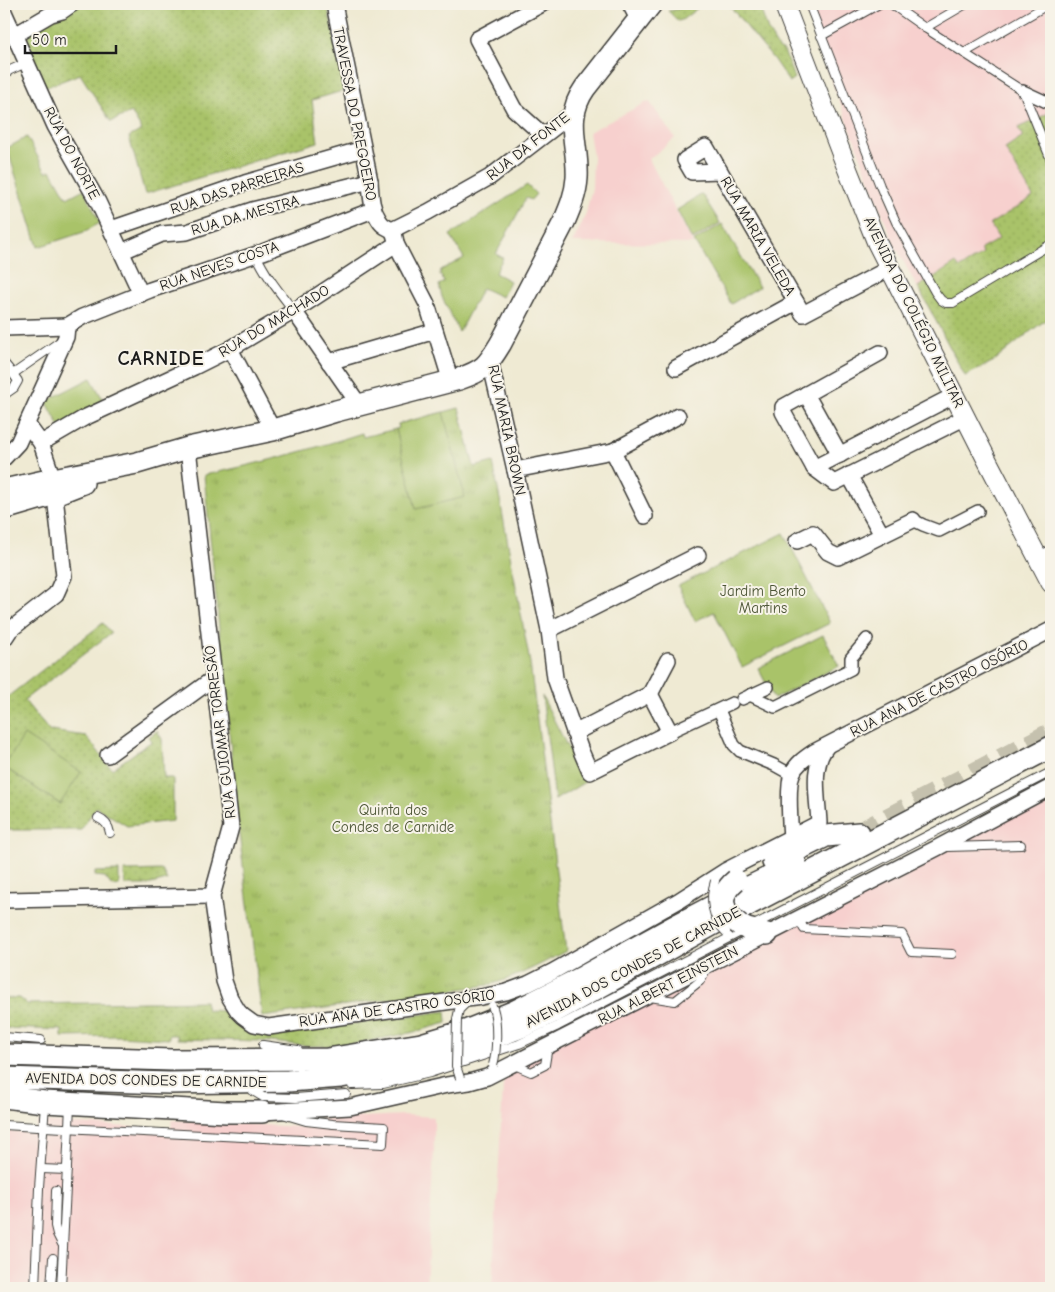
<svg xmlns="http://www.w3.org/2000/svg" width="1055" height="1292" viewBox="0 0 1055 1292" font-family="'Comic Neue',sans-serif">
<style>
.built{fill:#f7d0ce}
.grass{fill:url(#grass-dots);stroke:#627042}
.park{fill:url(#park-tufts);stroke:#627042}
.garden{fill:#a9c369;stroke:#627042}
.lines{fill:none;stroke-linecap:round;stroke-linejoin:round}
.secondary-tunnel{stroke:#c5c1ae;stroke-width:21;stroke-dasharray:21 11;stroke-linecap:butt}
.service-casing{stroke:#3c3b37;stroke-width:10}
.pedestrian-casing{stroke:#3c3b37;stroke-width:14}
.minor-casing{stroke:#3c3b37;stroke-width:18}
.tertiary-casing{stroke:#3c3b37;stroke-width:21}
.secondary-casing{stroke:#3c3b37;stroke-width:24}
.service{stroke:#fff;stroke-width:8}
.pedestrian{stroke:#fff;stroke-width:11}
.minor{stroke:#fff;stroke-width:15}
.tertiary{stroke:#fff;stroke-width:19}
.secondary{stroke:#fff;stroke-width:21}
.service-bridge-casing{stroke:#3c3b37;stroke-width:10;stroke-linecap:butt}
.secondary-bridge-casing{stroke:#3c3b37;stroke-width:24;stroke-linecap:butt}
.service-bridge{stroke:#fff;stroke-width:8}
.secondary-bridge{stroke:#fff;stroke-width:21}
.labels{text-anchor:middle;stroke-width:4;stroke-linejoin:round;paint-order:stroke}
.street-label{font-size:15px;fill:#1c1c1c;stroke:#f7f3e8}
.park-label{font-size:15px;fill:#4d5637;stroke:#f7f3e8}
.district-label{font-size:20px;font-weight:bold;letter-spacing:1px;fill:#1c1c1c;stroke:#f7f3e8}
</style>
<defs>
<pattern id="grass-dots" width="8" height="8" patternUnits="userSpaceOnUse" patternTransform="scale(1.25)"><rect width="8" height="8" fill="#a9c369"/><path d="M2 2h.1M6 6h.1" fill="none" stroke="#91a75a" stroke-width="1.8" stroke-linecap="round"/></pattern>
<pattern id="park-tufts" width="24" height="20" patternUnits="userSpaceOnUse" patternTransform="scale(1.25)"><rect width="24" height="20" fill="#a9c369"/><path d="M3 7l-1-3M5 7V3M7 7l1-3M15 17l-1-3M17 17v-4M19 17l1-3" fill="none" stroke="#91a75a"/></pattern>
</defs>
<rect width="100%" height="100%" fill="#f7f3e8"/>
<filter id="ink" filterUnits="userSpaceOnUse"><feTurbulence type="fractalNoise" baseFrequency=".02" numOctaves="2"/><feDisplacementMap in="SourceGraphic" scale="10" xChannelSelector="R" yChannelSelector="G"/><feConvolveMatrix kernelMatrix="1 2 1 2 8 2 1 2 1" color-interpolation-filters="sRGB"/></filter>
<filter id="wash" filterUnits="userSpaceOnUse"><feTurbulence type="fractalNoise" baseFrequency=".0096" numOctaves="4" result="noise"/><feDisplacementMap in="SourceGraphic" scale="20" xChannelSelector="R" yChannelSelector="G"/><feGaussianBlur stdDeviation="1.12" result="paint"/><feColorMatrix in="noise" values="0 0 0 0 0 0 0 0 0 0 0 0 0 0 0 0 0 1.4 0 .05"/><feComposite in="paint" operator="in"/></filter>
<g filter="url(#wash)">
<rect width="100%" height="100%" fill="#efead3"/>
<g class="built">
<path d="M803,4H1051V316L1031,331L994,361L965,376L893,242Z"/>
<path d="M649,101L675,138L649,159L693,244L572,243L582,223L586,213L592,188L593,157L589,132Z"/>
<path d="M1051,789V1288H492L504,1070Z"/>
<path d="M405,1115L434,1117V1152L426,1288H4V1131L36,1132L37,1122L171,1129L172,1120L319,1128L320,1119Z"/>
</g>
<g class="grass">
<path d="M78,4H327L346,90L312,100L318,142L145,194L129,137L142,130L131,112L111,122L80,74L44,88L19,38Z"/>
<path d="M686,4H703L682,20L678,21L668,11L679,9Z"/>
<path d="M728,4H759L768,31L779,49L784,51L794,78L789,82L774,60Z"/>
<path d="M1051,112V316L1031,331L994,361L965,376L918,287L956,263L960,268L983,254L981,249L999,239L990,224L1033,197L1005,149L1023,137L1018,128Z"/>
<path d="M103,623L111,633L24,700L50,732L51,731L86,736L112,769L152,741L149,737L157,731L162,739L164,778H173V821L127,826L96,807L81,830H4V767L60,804L4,766V705L8,702L6,698Z"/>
<path d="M162,870L167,880L147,885H125L124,871Z"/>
<path d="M119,871V885L112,886L105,877L95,876V872Z"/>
<path d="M4,998H20L27,1004L205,1001L207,1010L226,1011C228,1015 230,1019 232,1022C241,1032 257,1035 270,1035L446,1011L447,1023L410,1033L343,1046H307L263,1041L177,1039V1035H169V1039L119,1036L62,1037V1030L4,1028Z"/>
</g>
<g class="park">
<path d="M459,408L474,467L493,462L530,663L566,951C541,964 516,978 488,985L262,1017L239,833L204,475C258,464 310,450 362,433L363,437L396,429L399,428L398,424Z"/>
<path d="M542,696L585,782L555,800Z"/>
</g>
<g class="garden">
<path d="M27,137L46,172L51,170L67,198L84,189L100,223L84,232L38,247L7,148Z"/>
<path d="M527,185L536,194L531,200L526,198L496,254L503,258L495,273L510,281L502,297L482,288L459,332L442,297L439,285L444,282L440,274L441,270L464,258L450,235Z"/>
<path d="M702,194L720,223L692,240L677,210Z"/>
<path d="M722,224L759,287L731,304L694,241Z"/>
<path d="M91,378L105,403L60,427L46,401Z"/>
<path d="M443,412L465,497L416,509L396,429L399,428L398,424Z"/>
<path d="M784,533L830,623L742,667L714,612L695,621L678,586Z"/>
<path d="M823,635L839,666L774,699L758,668Z"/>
<path d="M24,735L81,772L60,804L4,767Z"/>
</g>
</g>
<g filter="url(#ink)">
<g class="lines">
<path class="secondary-tunnel" d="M859,833L1051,733"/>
<defs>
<g id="service">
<path d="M809,4L880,186L896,222L935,292L941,300L946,303H953L1051,244"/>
<path d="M891,4L925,28L1023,91L1051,160"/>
<path d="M925,28L966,4"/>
<path d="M821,36L879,4"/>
<path d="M964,53L1049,4"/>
<path d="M4,79L8,71L26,63"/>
<path d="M256,254C265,275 280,293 294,311"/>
<path d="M4,363L13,374"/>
<path d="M4,395L14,388L18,381L13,374L62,340"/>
<path d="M98,818C105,821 109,826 110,833"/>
<path d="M947,847L1021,845"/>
<path d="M798,918L804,929L902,934L911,952L952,954"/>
<path d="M650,997L675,1001L700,981L707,968"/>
<path d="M457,1019L459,1010L469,1000"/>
<path d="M4,1037L41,1040"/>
<path d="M263,1045L298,1050"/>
<path d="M512,1064L531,1072L545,1065L548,1046"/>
<path d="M352,1085L383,1084L430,1073L519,1044L558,1026L1051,772"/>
<path d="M253,1091L263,1097L296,1098L346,1094"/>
<path d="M4,1125L37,1127"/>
<path d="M44,1127L383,1144L384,1127L333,1124L306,1121L286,1115"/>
<path d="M41,1169L67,1170"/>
<path d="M56,1191L55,1226L57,1234L62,1244"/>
<path d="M35,1288L39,1188L45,1104"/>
<path d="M51,1288L53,1258"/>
<path d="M61,1288L70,1106"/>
</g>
<g id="pedestrian">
<path d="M1023,91L1051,104"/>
<path d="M913,520L923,525L939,531L978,511"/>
<path d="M750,695L775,707L851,669V658L867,639"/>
<path d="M742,699L768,687"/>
<path d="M719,710L734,745L740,751L774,765L792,775"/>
<path d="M670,732L732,703"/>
</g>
<g id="minor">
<path d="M334,4L370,181C371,195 371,208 379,220C386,233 394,222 396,244L427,304L448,372"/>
<path d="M542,4L477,39L514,109L543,135"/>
<path d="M630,4L639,21"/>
<path d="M4,12L55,126L98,202L141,294"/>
<path d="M15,35L51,14L62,11L72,4"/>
<path d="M720,171L692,172L685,160L706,147L803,314L890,268"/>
<path d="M111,229L245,183L363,149"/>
<path d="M392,230L428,212L490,177L573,113"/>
<path d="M121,252L162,234L187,232L252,210L370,181"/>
<path d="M294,311L360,406"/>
<path d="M67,326L82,317L150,290L263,252L373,210"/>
<path d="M4,328L67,326"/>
<path d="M230,349L273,430"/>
<path d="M880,353L783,407V412L814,468L834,483L966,417"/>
<path d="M490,361L515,470L549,630L555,678L581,751L590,772L670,732L650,694L574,733"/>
<path d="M329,362L435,331"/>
<path d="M676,368L796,302"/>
<path d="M806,394L840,455"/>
<path d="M41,443L84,418L194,367L230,349L294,311L396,244"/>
<path d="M188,448L231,827L212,896L224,981L230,998L238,1011L243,1016L254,1024L269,1027L481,997L506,992L528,984L552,972L678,901L725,871L819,823C818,798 810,766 827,746"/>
<path d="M613,451L678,416"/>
<path d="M4,458L18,443L66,337L67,326"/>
<path d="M814,468L955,395"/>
<path d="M515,470L613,451L645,516"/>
<path d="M849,475L882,535"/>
<path d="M797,541L813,533L828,552L838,557L913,520"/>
<path d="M1039,559L1051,554"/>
<path d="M549,630L698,555"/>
<path d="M4,639L10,630L56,594L64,576L53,479L41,443L27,424"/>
<path d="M650,694L668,660"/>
<path d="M108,755L214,678"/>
<path d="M791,838C790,823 787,787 792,774C796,764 805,758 814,752L1051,630"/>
<path d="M4,900L212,896"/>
<path d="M262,1112L350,1107L447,1085L469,1082L487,1077L937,848L1051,787"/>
</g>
<path id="tertiary" d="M784,4L845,163L877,243L987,460L1051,583"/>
<g id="secondary">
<path d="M4,490L53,479L137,463L188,448L273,430L336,411L459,379C485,370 487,366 501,343L564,222C570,208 576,194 577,178C579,145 563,119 585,88L651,4"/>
<path d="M4,509L55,494L83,483"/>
<path d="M773,862L826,836L859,833"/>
<path d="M740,925L747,929L767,934"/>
<path d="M4,1055L172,1060L327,1059L421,1044L468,1030L513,1012L584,976L673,927L745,889L796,864"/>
<path d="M4,1078L169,1083L288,1081L341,1077L401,1067L467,1048L524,1026L554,1012L750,904L1051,747"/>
<path d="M4,1097L45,1102L226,1112H262"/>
</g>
</defs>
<use href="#service" class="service-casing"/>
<use href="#pedestrian" class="pedestrian-casing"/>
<use href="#minor" class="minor-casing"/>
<use href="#tertiary" class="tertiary-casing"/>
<use href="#secondary" class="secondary-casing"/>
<use href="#service" class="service"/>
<use href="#pedestrian" class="pedestrian"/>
<use href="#minor" class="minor"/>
<use href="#tertiary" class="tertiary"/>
<use href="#secondary" class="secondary"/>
<defs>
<g id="service-bridge">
<path d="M715,881C709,899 712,919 726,932"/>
<path d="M492,1006C498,1018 497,1052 493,1065"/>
<path d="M457,1019L456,1066L460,1078"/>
</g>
<path id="secondary-bridge" d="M736,880C717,896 721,911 740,925"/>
</defs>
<use href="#service-bridge" class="service-bridge-casing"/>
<use href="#secondary-bridge" class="secondary-bridge-casing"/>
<use href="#service-bridge" class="service-bridge"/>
<use href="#secondary-bridge" class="secondary-bridge"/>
</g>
</g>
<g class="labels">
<g class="street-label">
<text transform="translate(355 114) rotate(79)" y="5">TRAVESSA DO PREGOEIRO</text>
<text transform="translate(528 146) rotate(-38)" y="5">RUA DA FONTE</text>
<text transform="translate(72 153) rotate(62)" y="5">RUA DO NORTE</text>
<text transform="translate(237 188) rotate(-18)" y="5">RUA DAS PARREIRAS</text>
<text transform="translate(245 215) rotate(-16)" y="5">RUA DA MESTRA</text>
<text transform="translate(758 236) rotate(60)" y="5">RUA MARIA VELEDA</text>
<text transform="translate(219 266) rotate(-19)" y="5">RUA NEVES COSTA</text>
<text transform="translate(914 312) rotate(64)" y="5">AVENIDA DO COLÉGIO MILITAR</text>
<text transform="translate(274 321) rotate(-31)" y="5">RUA DO MACHADO</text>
<text transform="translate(507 430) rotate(78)" y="5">RUA MARIA BROWN</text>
<text transform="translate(939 688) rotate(-27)" y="5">RUA ANA DE CASTRO OSÓRIO</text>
<text transform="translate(220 732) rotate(-97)" y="5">RUA GUIOMAR TORRESÃO</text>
<text transform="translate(633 967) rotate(-28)" y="5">AVENIDA DOS CONDES DE CARNIDE</text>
<text transform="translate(668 985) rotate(-27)" y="5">RUA ALBERT EINSTEIN</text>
<text transform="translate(397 1008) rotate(-8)" y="5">RUA ANA DE CASTRO OSÓRIO</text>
<text transform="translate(146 1080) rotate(1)" y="5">AVENIDA DOS CONDES DE CARNIDE</text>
</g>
<g class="park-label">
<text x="763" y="596">Jardim Bento<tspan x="763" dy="17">Martins</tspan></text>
<text x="393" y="815">Quinta dos<tspan x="393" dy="17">Condes de Carnide</tspan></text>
</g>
<g class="district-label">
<text x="161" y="365">CARNIDE</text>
</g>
</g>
<rect width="1055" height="1292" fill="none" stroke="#f7f3e8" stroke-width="20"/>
<path d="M25 45v8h91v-8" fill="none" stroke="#1c1c1c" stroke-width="2.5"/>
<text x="32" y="45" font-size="15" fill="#1c1c1c" stroke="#f7f3e8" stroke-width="4" paint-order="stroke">50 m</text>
</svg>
